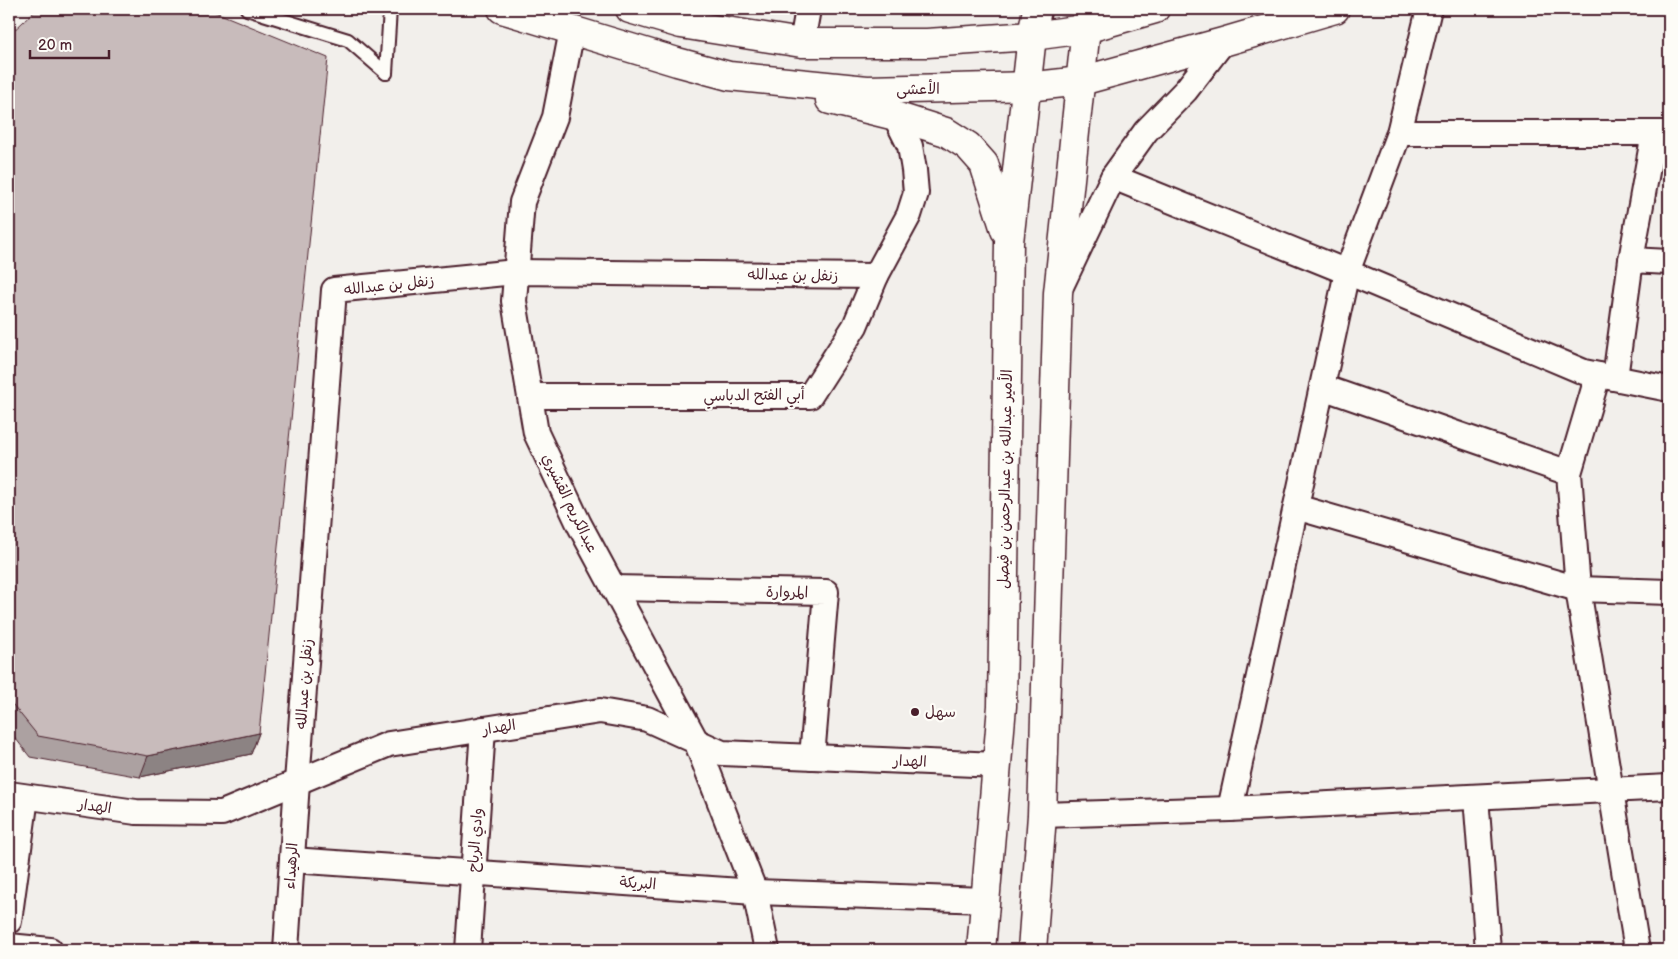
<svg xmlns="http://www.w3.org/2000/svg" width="1678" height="959" viewBox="0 0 1678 959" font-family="'Balsamiq Sans','Playpen Sans Arabic',sans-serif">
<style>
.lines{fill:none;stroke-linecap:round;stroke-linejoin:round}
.lane-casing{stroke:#4a1f2b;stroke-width:16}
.street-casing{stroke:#4a1f2b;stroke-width:28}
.secondary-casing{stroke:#4a1f2b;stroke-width:31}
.lane{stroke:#fdfcf7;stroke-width:12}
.street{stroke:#fdfcf7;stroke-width:24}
.secondary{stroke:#fdfcf7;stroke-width:28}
.wall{fill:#aca1a1;stroke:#4a1f2b}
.shaded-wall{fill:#8c8383;stroke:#4a1f2b}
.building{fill:#c8bbbb;stroke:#4a1f2b}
.poi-dot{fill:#4a1f2b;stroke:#fdfcf7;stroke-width:2}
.labels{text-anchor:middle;stroke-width:4.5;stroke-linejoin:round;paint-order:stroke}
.street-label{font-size:15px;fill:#4a1f2b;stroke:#fdfcf7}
.poi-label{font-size:15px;fill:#4a1f2b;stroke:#fdfcf7;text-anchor:start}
</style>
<rect width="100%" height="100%" fill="#f2efeb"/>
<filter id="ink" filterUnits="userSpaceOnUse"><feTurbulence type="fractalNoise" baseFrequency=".02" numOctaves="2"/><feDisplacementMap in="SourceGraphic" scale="10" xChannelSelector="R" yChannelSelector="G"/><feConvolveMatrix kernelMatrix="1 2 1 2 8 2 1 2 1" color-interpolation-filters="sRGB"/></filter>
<g filter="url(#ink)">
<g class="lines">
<defs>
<g id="lane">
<path d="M247,9L348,40L386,73"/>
<path d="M386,73L390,9"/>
</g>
<g id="street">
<path d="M572,30L555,117L522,202L514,301L536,433L579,524L696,741L755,892L767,950"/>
<path d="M802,43L808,9"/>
<path d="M1399,133H1669"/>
<path d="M1113,177L1347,272L1584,372L1669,389"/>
<path d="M1631,260L1669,262"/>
<path d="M1062,284L1113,177L1146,131L1186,90L1223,42"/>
<path d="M1598,375L1569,473L1578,589L1637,950"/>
<path d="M1615,378L1631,260L1654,133"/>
<path d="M1322,387L1569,473"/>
<path d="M530,396H810L855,326L876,276L909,215L916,193L914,170L910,146L895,116L885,107"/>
<path d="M1296,507L1578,589L1669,592"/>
<path d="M613,588L826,592L812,757"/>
<path d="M9,794L136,812L222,813L389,744L600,711L647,719L722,753L997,765"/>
<path d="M1476,797L1488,950"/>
<path d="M1230,809L1347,272L1399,133L1429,9"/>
<path d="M1042,815L1230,809L1669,787"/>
<path d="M292,860L755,892L985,900"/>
<path d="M9,921L26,797"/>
<path d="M9,946L50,950"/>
<path d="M286,950L297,782L334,290L516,272L876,276"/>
<path d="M468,950L483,729"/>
</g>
<g id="secondary">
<path d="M502,9L677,62L729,76L867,90L1036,86L1081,81L1223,42L1335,9"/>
<path d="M630,9L681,24L802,43H927L1032,36L1085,29L1155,9"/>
<path d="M830,100L895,116L946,132L968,146L984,164L1005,230"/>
<path d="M981,950L1002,706L1009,242L1032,36L1037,9"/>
<path d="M1032,950L1042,815L1058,293L1088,9"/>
</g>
</defs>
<use href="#lane" class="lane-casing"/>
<use href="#street" class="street-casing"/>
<use href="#secondary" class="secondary-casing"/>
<use href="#lane" class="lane"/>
<use href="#street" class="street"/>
<use href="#secondary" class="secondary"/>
</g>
<path class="wall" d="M9,35L259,733L251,754L140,777L30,757L9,730Z"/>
<path class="shaded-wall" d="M259,733L251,754L140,777L148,756Z"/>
<path class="building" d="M37,9H208L328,58L259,733L148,756L38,736L9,700V35Z"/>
</g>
<circle class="poi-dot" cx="915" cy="712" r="5"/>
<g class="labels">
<g class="street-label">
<text transform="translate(918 89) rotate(-1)" y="5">الأعشى</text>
<text transform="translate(793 275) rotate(1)" y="5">زنفل بن عبدالله</text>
<text transform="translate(389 285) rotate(-6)" y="5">زنفل بن عبدالله</text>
<text transform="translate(754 395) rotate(-1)" y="5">أبي الفتح الدباسي</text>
<text transform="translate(1005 479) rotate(-89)" y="5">الأمير عبدالله بن عبدالرحمن بن فيصل</text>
<text transform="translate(570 503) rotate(64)" y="5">عبدالكريم القشيري</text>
<text transform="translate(787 592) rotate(1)" y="5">المروارة</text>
<text transform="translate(304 684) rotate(-86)" y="5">زنفل بن عبدالله</text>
<text transform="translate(499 727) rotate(-9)" y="5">الهدار</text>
<text transform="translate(910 761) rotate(2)" y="5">الهدار</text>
<text transform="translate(95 806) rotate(8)" y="5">الهدار</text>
<text transform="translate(475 840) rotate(-86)" y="5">وادي الرباح</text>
<text transform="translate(291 866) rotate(-86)" y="5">الرهيداء</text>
<text transform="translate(638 883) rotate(4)" y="5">البريكة</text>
</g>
<g class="poi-label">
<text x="925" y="717">سهل</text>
</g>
</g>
<rect width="1678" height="959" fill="none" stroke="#fdfcf7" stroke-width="30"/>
<rect x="15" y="15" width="1648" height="929" fill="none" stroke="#4a1f2b" stroke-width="2" filter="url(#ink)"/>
<path d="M30 50v8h79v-8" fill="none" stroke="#4a1f2b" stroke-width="2.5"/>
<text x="38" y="50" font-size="15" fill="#4a1f2b" stroke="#fdfcf7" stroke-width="4" paint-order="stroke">20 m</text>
</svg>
